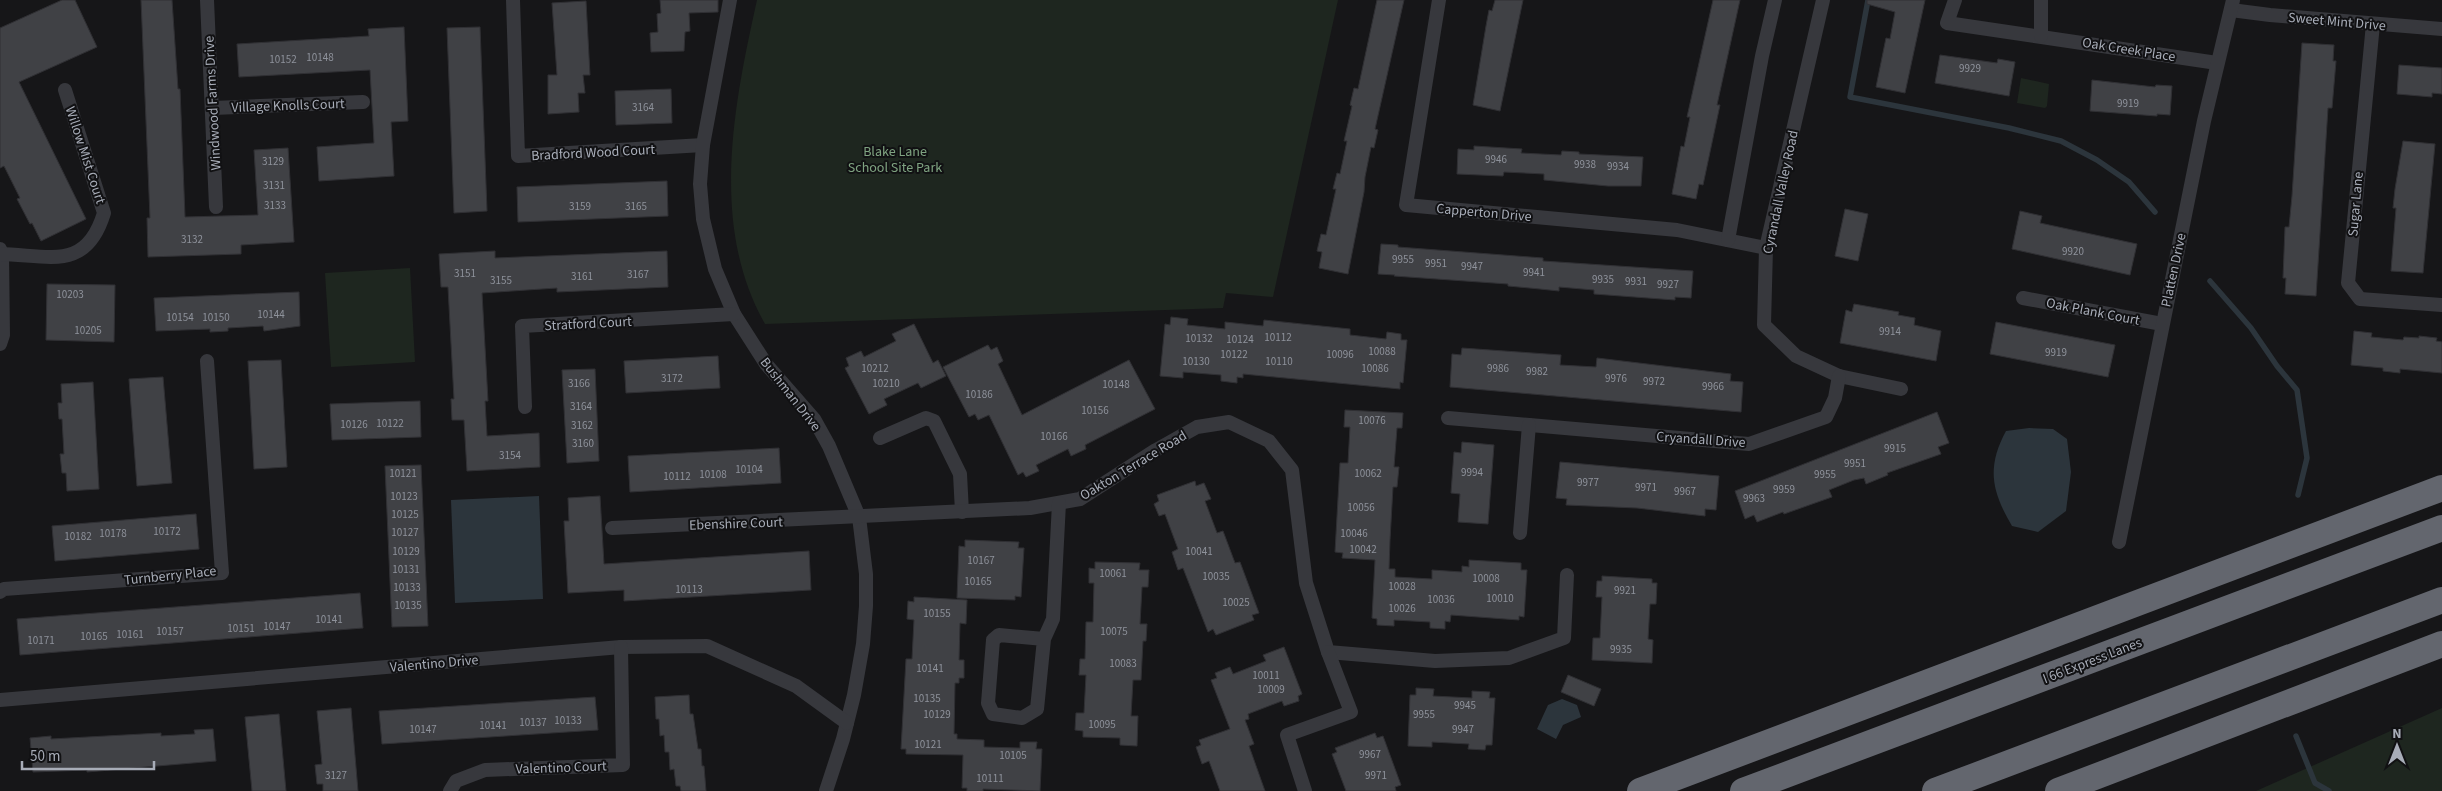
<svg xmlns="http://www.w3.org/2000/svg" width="2442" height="791" viewBox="0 0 2442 791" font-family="'Source Sans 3',sans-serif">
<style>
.green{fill:#1e261f}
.water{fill:#2c353c}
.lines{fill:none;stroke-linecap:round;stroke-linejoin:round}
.stream{stroke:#2c353c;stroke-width:5.5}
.building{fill:#404145;stroke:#303034}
.street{stroke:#37383d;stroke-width:14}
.highway{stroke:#63666e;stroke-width:26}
.labels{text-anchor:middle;stroke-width:4;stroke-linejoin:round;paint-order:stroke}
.number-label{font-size:11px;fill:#8e929b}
.street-label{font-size:14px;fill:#a8adb8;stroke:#111113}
.park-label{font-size:14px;fill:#7fa381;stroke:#111113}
</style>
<rect width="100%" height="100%" fill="#161618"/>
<g class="green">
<path d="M757,0H1338L1273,297L1226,293L1223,308L765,324C709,225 734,104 757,0Z"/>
<path d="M2021,78L2049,84L2047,106L2045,108L2017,103Z"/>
<path d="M410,268L415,362L331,367L325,273Z"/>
<path d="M2442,708V791H2256Z"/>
</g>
<g class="water">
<path d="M2029,428L2053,429L2067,439L2071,472L2066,511L2038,532L2012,526C1992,492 1986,468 2006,431Z"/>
<path d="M539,496L543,599L455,603L451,500Z"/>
<path d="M1562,699L1577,705L1581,717L1563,725L1556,739L1537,729L1548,705Z"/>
</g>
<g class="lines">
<g class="stream">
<path d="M1868,0L1850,97L2009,128L2061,141L2097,160L2129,182L2155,212"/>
<path d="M2210,281L2251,328L2277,366L2297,390L2307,458L2298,495"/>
<path d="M2296,736L2315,783L2329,791"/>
</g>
</g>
<g class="building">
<path d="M62,0H75L97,47L19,82L86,219L41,241L32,223L30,224L17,199L20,198L4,166L0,168V28Z"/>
<path d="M141,0H172L178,89H180L185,217L258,215L254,150L288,148L294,242L241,245V254L148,257L147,218H150Z"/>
<path d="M660,0H718V12L689,13L690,31L685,32L684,51L651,52L650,33L658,32L657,14L661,13Z"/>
<path d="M1377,0H1404L1375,129L1378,130L1374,148L1371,147L1365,177L1364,192L1348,274L1319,268L1322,252L1317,251L1321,234L1326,235L1336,189H1333L1337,173L1340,174L1347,141H1344L1352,106L1350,105L1354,88L1358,89Z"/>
<path d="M1495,0H1523L1500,111L1473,105L1486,26L1489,10L1492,11Z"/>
<path d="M1713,0H1740L1717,105H1720L1703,185L1699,184L1696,199L1672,194L1681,146L1684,147L1690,117H1687Z"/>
<path d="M1867,0H1925L1905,93L1876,87L1886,38L1890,39L1895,12L1867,4Z"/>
<path d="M586,1L590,75H583L585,93H578L579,112L548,114V75H557L552,3Z"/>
<path d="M404,27L408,121L391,122L394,176L319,181L317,147L374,143L370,70L239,77L237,44L369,36L368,29Z"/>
<path d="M480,27L487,211L454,213L447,28Z"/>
<path d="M2302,43L2334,45L2333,61H2336L2332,108H2328L2316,296L2285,294L2286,278H2283L2285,227H2289L2292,196Z"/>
<path d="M1940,55L1997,63L1998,59L2015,62L2009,96L1935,83Z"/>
<path d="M2399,65L2442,68V94L2432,93V97L2397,94Z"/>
<path d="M2092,80L2155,87L2156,85L2172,86L2170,115L2157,114V116L2090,111Z"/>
<path d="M671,89L672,123L616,125L615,91Z"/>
<path d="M2403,141L2435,144L2423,273L2391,271L2396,208H2393L2395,189Z"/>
<path d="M1474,146L1522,149L1521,153L1561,155L1562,151L1579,152V154L1643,157L1641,186H1608L1544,180V174L1504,172L1503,176L1457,174L1458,149L1474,150Z"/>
<path d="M667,181L668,216L518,222L517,187Z"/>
<path d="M1845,209L1868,214L1858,261L1835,256Z"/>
<path d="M2020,211L2042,216L2040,223L2137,244L2130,275L2012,249Z"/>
<path d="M1381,244L1398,245V247L1543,258V261L1693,271L1691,298L1675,297V300L1594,294V290L1559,287V291L1540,289L1508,286V284L1394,276L1395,275L1378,274Z"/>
<path d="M495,251V258L667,251L668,287L557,292V288L482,293L488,401H485L487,436L539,433L540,467L467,471L464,420H452L451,399H454L448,287H441L439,254Z"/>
<path d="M47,284L115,285L114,342L46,340Z"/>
<path d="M299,292L300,326L264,331L263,326L228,328V331L210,332V329L156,331L154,298Z"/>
<path d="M1854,304L1899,312L1898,315L1915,318L1914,325L1941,331L1936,361L1840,343L1846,310L1852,312Z"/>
<path d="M1171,317L1188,319L1187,325L1225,329V322L1263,326L1264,320L1350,329V335L1386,339L1387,332L1401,334V340H1407L1403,383L1400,382V389L1243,374V378L1237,377V383L1221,381V375L1183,372V378L1160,376L1165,324L1170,325Z"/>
<path d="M1996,322L2115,345L2108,377L1990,354Z"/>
<path d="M914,324L933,363L938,360L946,376L921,388L918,383L884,399L887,405L869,414L845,368L849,366L846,358L861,351L864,357L896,341L892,334Z"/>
<path d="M2354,331L2372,333L2371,337L2403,340L2404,337L2419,338V336L2437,338L2436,341L2442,342V373L2400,369V373L2383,371V368L2351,365Z"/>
<path d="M988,345L991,350L997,347L1003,361L998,364L1022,415L1129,360L1155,409L1085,445L1086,449L1071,456L1068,449L1036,465L1039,471L1026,477L1023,472L1018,475L989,415L978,420L975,414L969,417L943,367Z"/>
<path d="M1462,348L1561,355L1560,365L1596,367L1597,358L1731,374L1730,381L1743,382L1741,412L1450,387L1452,354L1461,355Z"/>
<path d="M718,356L720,388L626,393L624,361Z"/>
<path d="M281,360L287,467L254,469L248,361Z"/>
<path d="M595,369L599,461L567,463L562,370Z"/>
<path d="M163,377L172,483L137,486L129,379Z"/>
<path d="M93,382L99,489L67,491L66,473H62L60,454H64L62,419H59L58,403H62L61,384Z"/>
<path d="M420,401L421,437L332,440L330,404Z"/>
<path d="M1345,410L1403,413L1402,428H1397L1394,467H1399L1397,487H1393L1390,540L1389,569H1395V577L1432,579V570L1462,572V566L1469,567V560L1521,563V570H1527L1524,617L1519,616V620L1451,615L1450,622L1445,621V629L1430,628V622L1394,620V626L1377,625V619L1372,618L1375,560L1342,558L1343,553L1335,552L1340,463H1348L1350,427H1344Z"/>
<path d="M1937,412L1949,443L1938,447L1941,454L1887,473L1888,475L1866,484L1864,478L1854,480L1829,490L1832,497L1784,514L1783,512L1757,522L1754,515L1745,519L1735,491Z"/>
<path d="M1462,442L1494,445L1488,524L1458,522L1460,494L1451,493L1454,452L1461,453Z"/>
<path d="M779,448L781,483L630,492L628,456Z"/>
<path d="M1560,462L1719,476L1716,510L1705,509V516L1637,508L1566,505L1567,499L1556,498Z"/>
<path d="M421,465L428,626L392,627L385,466Z"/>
<path d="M1195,481L1196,486L1204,483L1211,499L1205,501L1217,533L1223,531L1235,563L1240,562L1259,613L1252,615L1254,620L1216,635L1213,629L1208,632L1183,568L1178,570L1172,552L1178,549L1165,514L1159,516L1154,504L1159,501L1157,495Z"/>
<path d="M600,496L604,564L809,551L811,590L624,601V590L568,593L564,521H569L568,498Z"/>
<path d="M196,514L199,549L55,561L52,526Z"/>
<path d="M965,540L1019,542L1018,548H1024L1021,597L1015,596V600L957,598L959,546L965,547Z"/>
<path d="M1095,562L1140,563L1139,570H1149L1148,587H1142L1140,624H1147L1146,641H1143L1141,680H1133L1131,716H1138L1137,746L1120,745V738L1083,737V731L1075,730L1076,713H1084L1086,675H1079L1080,659H1085L1086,622H1093L1094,583H1089V568L1095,569Z"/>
<path d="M1602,576L1652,579V583H1657L1656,604H1650L1648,639L1653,640L1652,663L1592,660L1593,638H1600L1602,597H1596L1597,581H1602Z"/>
<path d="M360,593L363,628L20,655L17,619Z"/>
<path d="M914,597L967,600L966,624L960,623L959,660H964V678H959V683H955L954,734H957V739L984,740V747L1020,748V742H1037L1036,749H1042L1040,791L983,789V791H967V788H962L963,755L906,754V749H901L906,659H912L914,620L907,619L908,601L914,602Z"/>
<path d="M1284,647L1302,694L1298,696L1299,701L1284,706L1282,701L1248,714L1249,719L1245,720L1254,744L1249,746L1265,791H1220L1209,761L1202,764L1196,747L1201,745L1199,740L1230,729L1211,680L1217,678L1215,673L1230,667L1233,674L1266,661L1263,655Z"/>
<path d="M1568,675L1601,689L1594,706L1561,692Z"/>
<path d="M1416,688L1434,689L1433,696L1472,698V691L1490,692L1489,698H1495L1492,745H1486L1485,750L1468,749L1469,744L1432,742V747L1408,746L1410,695H1416Z"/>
<path d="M689,695L690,714H693L698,749H701L702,766H704L706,791H681L680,786H676L674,769L670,770L669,752H665L664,735L660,736L659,719H656L655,697Z"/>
<path d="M595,697L598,730L382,744L379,711Z"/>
<path d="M351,708L358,791H323V784H317L315,765L322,764L317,711Z"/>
<path d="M279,714L286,791H252L245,717Z"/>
<path d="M213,729L216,761L87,772V770L33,772L30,738L51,736V739L161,733V736L195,734L194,730Z"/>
<path d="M1375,733L1377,738L1383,736L1401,785L1395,787L1396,791H1346L1332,754L1337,752L1335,748Z"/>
</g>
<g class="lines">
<g class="street">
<path d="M207,0L216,207"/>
<path d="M513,0L518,156L703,145"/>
<path d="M730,0L703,145L700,184L703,219L715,269L734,314L766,364L814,419L829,446L859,517L866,574V606L863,644L854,695L843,739L826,791"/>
<path d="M1439,0L1406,205L1677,230L1766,248"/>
<path d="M1823,0L1766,248L1764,325L1796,356L1839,376L1901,389"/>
<path d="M1955,0L1947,23L2217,63"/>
<path d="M2231,10L2270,15L2442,29"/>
<path d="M2373,24L2348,283L2360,299L2442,305"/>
<path d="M2041,36V0"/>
<path d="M213,108L363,102"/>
<path d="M1728,240L1762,56L1775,0"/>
<path d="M0,249L2,254L3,335L0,344"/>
<path d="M0,254C49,255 86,272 104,213L65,90"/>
<path d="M2023,298L2162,324"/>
<path d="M525,407L522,326L734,314"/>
<path d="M1448,418L1749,444L1826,417L1835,398L1839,376"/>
<path d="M880,438L926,418L934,421L960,474L962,512"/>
<path d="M612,528L1030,508L1080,499L1156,450L1197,427L1229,422L1269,441L1292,470L1306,583L1328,652L1435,661L1509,658L1564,638L1567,575"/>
<path d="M1520,533L1529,425"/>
<path d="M2119,542L2204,121L2233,0"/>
<path d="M0,592L4,589L222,573L207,361"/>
<path d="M1044,639L999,635L993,640L988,703L993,714L1022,718L1037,709L1044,639L1053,619L1059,503"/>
<path d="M0,700L621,647L707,646L796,686L847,723"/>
<path d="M450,791L456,781L485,770L623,765L621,647"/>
<path d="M1305,791L1287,735L1351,712L1328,652"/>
</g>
<g class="highway">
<path d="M1640,791L2442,488"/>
<path d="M1743,791L2442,528"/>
<path d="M1935,791L2442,600"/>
<path d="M2058,791L2442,644"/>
</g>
</g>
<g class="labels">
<g class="number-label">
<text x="320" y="61">10148</text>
<text x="283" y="63">10152</text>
<text x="1970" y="72">9929</text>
<text x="2128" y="107">9919</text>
<text x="643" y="111">3164</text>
<text x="1496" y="163">9946</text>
<text x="273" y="165">3129</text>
<text x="1585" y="168">9938</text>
<text x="1618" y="170">9934</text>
<text x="274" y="189">3131</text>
<text x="275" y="209">3133</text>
<text x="580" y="210">3159</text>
<text x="636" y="210">3165</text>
<text x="192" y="243">3132</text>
<text x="2073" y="255">9920</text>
<text x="1403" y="263">9955</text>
<text x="1436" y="267">9951</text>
<text x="1472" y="270">9947</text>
<text x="1534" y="276">9941</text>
<text x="465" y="277">3151</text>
<text x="638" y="278">3167</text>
<text x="582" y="280">3161</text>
<text x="1603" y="283">9935</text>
<text x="501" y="284">3155</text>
<text x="1636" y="285">9931</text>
<text x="1668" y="288">9927</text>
<text x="70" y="298">10203</text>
<text x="271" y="318">10144</text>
<text x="180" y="321">10154</text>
<text x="216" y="321">10150</text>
<text x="88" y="334">10205</text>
<text x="1890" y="335">9914</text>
<text x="1278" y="341">10112</text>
<text x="1199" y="342">10132</text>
<text x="1240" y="343">10124</text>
<text x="1382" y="355">10088</text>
<text x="2056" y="356">9919</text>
<text x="1234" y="358">10122</text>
<text x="1340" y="358">10096</text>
<text x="1196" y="365">10130</text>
<text x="1279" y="365">10110</text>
<text x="875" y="372">10212</text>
<text x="1375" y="372">10086</text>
<text x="1498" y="372">9986</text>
<text x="1537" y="375">9982</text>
<text x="672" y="382">3172</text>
<text x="1616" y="382">9976</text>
<text x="1654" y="385">9972</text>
<text x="579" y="387">3166</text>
<text x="886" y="387">10210</text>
<text x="1116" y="388">10148</text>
<text x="1713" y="390">9966</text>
<text x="979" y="398">10186</text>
<text x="581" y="410">3164</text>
<text x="1095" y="414">10156</text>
<text x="1372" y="424">10076</text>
<text x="390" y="427">10122</text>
<text x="354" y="428">10126</text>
<text x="582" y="429">3162</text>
<text x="1054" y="440">10166</text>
<text x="583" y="447">3160</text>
<text x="1895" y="452">9915</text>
<text x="510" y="459">3154</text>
<text x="1855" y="467">9951</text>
<text x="749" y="473">10104</text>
<text x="1472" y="476">9994</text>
<text x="403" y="477">10121</text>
<text x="1368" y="477">10062</text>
<text x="713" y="478">10108</text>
<text x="1825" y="478">9955</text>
<text x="677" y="480">10112</text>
<text x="1588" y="486">9977</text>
<text x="1646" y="491">9971</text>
<text x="1784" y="493">9959</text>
<text x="1685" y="495">9967</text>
<text x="404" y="500">10123</text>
<text x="1754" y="502">9963</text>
<text x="1361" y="511">10056</text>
<text x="405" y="518">10125</text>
<text x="167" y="535">10172</text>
<text x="405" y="536">10127</text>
<text x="113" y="537">10178</text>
<text x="1354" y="537">10046</text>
<text x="78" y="540">10182</text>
<text x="1363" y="553">10042</text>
<text x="406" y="555">10129</text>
<text x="1199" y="555">10041</text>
<text x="981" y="564">10167</text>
<text x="406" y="573">10131</text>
<text x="1113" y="577">10061</text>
<text x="1216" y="580">10035</text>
<text x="1486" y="582">10008</text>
<text x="978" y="585">10165</text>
<text x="1402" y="590">10028</text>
<text x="407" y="591">10133</text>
<text x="689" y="593">10113</text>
<text x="1625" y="594">9921</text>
<text x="1500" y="602">10010</text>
<text x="1441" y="603">10036</text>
<text x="1236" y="606">10025</text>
<text x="408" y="609">10135</text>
<text x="1402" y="612">10026</text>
<text x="937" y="617">10155</text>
<text x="329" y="623">10141</text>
<text x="277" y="630">10147</text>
<text x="241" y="632">10151</text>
<text x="170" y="635">10157</text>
<text x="1114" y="635">10075</text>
<text x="130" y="638">10161</text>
<text x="94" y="640">10165</text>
<text x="41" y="644">10171</text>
<text x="1621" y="653">9935</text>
<text x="1123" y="667">10083</text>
<text x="930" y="672">10141</text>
<text x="1266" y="679">10011</text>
<text x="1271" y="693">10009</text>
<text x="927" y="702">10135</text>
<text x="1465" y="709">9945</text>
<text x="937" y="718">10129</text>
<text x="1424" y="718">9955</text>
<text x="568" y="724">10133</text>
<text x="533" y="726">10137</text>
<text x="1102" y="728">10095</text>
<text x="493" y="729">10141</text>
<text x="423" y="733">10147</text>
<text x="1463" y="733">9947</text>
<text x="928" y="748">10121</text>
<text x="1370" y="758">9967</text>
<text x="1013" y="759">10105</text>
<text x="336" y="779">3127</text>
<text x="1376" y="779">9971</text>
<text x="990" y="782">10111</text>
</g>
<g class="street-label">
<text transform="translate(2337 21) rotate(5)" y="5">Sweet Mint Drive</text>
<text transform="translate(2129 49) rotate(9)" y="5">Oak Creek Place</text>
<text transform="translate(212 103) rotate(-93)" y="5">Windwood Farms Drive</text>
<text transform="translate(288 105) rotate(-2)" y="5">Village Knolls Court</text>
<text transform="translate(593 152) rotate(-3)" y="5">Bradford Wood Court</text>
<text transform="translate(86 155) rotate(72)" y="5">Willow Mist Court</text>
<text transform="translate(1780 192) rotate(-78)" y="5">Cyrandall Valley Road</text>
<text transform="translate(2355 204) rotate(-85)" y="5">Sugar Lane</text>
<text transform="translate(1484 212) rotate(5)" y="5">Capperton Drive</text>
<text transform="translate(2173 270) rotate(-78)" y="5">Platten Drive</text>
<text transform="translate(2093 311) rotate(11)" y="5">Oak Plank Court</text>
<text transform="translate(588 323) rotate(-3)" y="5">Stratford Court</text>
<text transform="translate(791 394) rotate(52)" y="5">Bushman Drive</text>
<text transform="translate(1701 439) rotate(4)" y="5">Cryandall Drive</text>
<text transform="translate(1133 465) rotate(-31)" y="5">Oakton Terrace Road</text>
<text transform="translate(736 523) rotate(-2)" y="5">Ebenshire Court</text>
<text transform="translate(170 575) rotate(-6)" y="5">Turnberry Place</text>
<text transform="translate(2092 660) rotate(-21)" y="5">I 66 Express Lanes</text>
<text transform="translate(434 663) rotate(-5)" y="5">Valentino Drive</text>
<text transform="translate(561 767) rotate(-2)" y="5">Valentino Court</text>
</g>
<g class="park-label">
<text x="895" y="156">Blake Lane<tspan x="895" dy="16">School Site Park</tspan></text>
</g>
</g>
<g transform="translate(2397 746)" stroke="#111113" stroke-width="4" paint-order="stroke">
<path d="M0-4L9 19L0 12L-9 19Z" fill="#a8adb8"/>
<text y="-8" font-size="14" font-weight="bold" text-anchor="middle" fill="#a8adb8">N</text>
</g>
<path d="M22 761v8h132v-8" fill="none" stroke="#a8adb8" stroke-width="2.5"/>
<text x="30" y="761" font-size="15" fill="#a8adb8" stroke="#111113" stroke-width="4" paint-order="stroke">50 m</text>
</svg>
